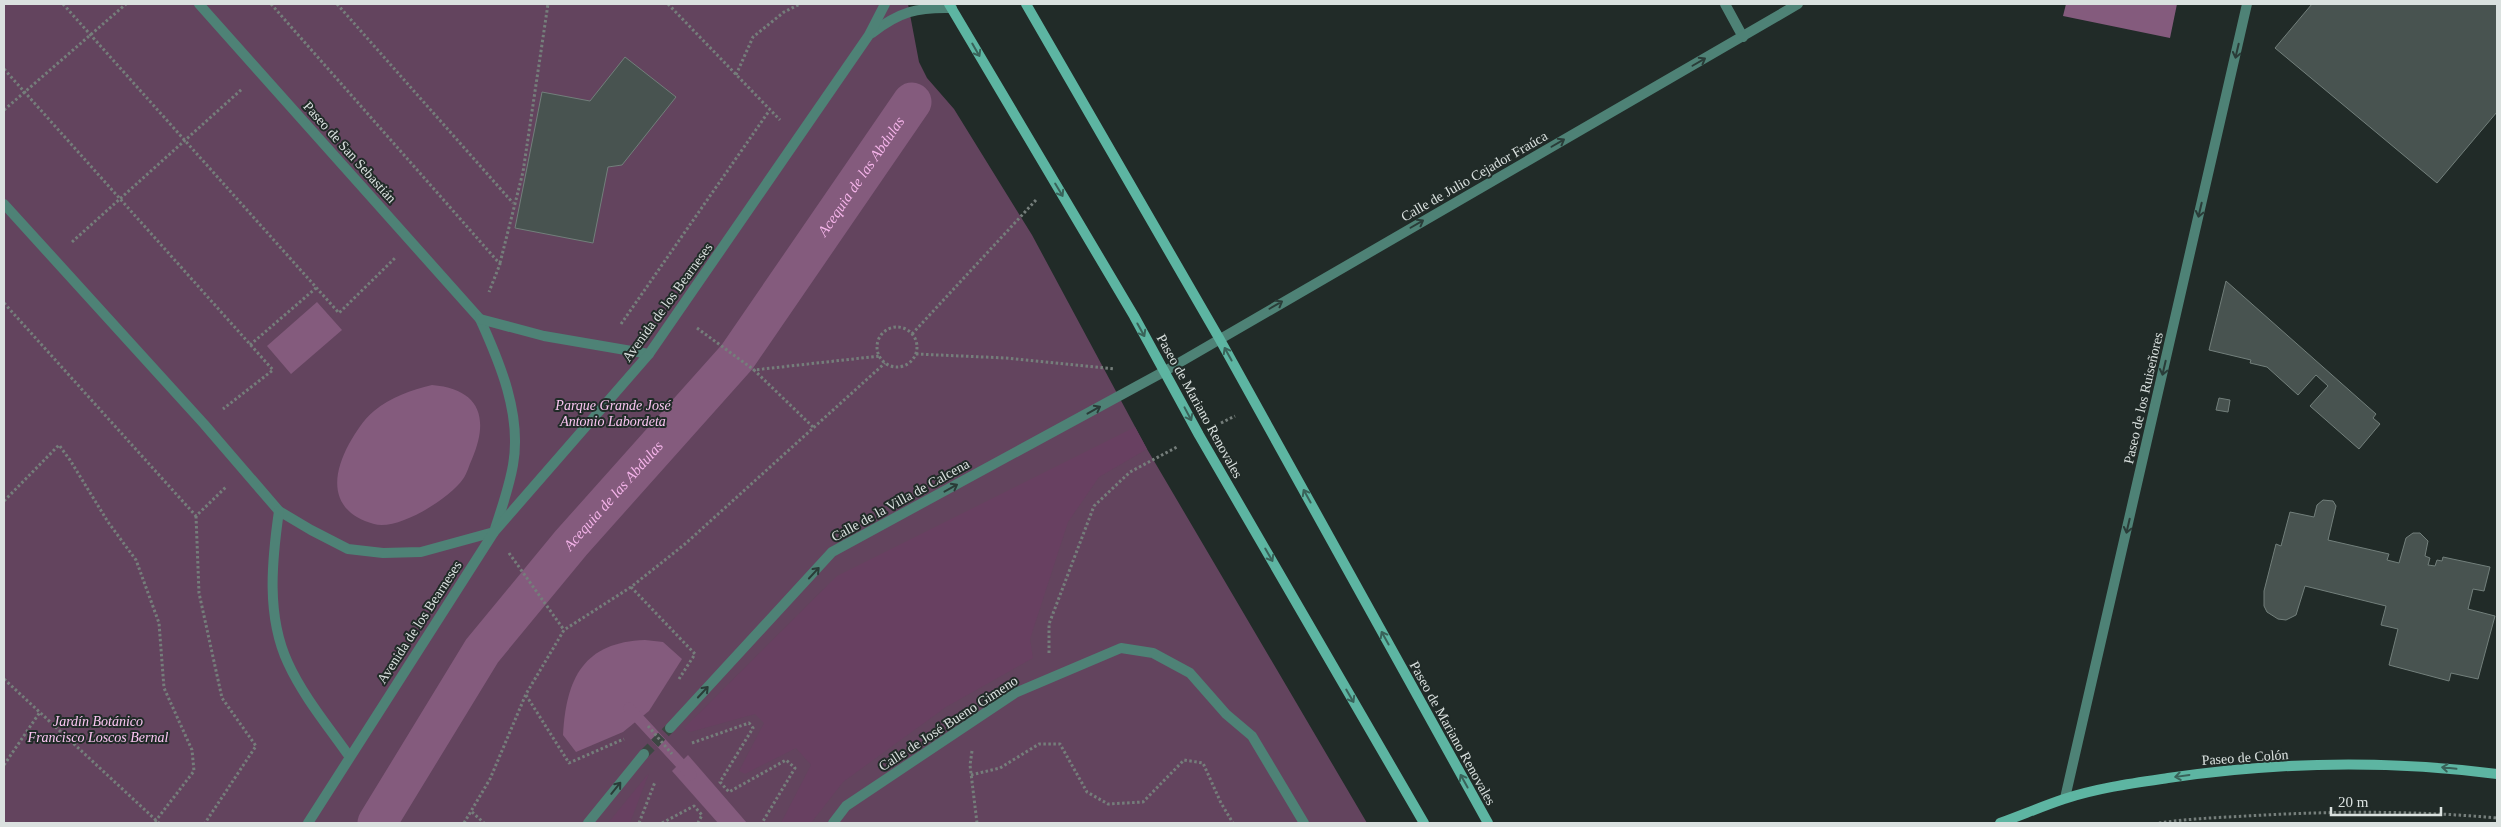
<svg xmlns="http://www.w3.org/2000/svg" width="2501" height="827" viewBox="0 0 2501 827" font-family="'Times New Roman',serif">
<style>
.green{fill:#63445e}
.forest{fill:#684061}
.water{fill:#845b7d}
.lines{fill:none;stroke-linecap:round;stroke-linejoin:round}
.stream{stroke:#845b7d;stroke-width:11}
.canal{stroke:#845b7d;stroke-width:39}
.building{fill:#485350;stroke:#727f7b}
.street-tunnel{stroke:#3d4643;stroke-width:10;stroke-dasharray:10 5;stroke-linecap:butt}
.path{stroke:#757e7b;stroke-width:3;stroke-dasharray:2.5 2.5;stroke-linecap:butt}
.street{stroke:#4e8276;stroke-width:10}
.secondary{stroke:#5db5a2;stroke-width:10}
.path-bridge{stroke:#757e7b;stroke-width:3;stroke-dasharray:2.5 2.5;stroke-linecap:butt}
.oneway{stroke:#396259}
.oneway2{stroke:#2a3c38}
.labels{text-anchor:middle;stroke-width:4;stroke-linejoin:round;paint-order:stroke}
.street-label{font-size:14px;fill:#dae1df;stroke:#212b28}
.park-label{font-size:14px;font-style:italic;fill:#fbc6f2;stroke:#212b28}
.water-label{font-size:15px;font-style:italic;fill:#f5b4ea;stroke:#212b28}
</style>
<rect width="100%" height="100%" fill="#212b28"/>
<path class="green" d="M4,4H908L919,62L927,78L954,109L1032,235L1147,449L1367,823H4Z"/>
<g class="forest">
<path d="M1135,427L1147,449L1099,477L1068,522L1030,639L1033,658L946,707L843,782L811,823H781L811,765L796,748L745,774L739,771L764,723L755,714L690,732L684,728L837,576Z"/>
<path d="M649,773L630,823H608Z"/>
</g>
<g class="water">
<path d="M2066,4H2177L2170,38L2063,16Z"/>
<path d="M317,302L342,330L291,374L267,346Z"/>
<path d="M432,385C479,389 490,417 472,459C469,465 467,474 463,479C449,499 398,531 374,524C331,512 330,479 349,444C356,432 363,420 374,411C391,397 411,390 432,385Z"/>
<path d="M645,640L663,642L682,659L649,711L623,732L576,752L563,735C566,678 584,642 645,640Z"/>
<path d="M688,755L747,823H718L672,771Z"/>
</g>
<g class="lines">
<path class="stream" d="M629,708L691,775"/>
<path class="canal" id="s1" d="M377,823L482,651L571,543L737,357L912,102"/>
</g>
<g class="building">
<path d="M2312,4H2497V112L2437,183L2275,48Z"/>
<path d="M625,57L676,97L622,165L608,167L593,243L515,228L542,92L590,101Z"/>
<path d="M2226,281L2376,414L2373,418L2380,424L2359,449L2310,406L2328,386L2316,375L2298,395L2267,367L2250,363L2251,360L2209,350Z"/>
<path d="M2219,398L2230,400L2228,412L2216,410Z"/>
<path d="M2323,500L2333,501L2336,506L2328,540L2389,554L2387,560L2399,563L2406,538L2413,533H2420L2428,541L2425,556L2430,558L2428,565L2435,566L2437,560L2442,561L2443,557L2490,567L2484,591L2473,589L2468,609L2495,616L2478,679L2451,673L2449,681L2389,665L2398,629L2381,625L2386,606L2305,586L2296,615L2286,620L2278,619L2267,612L2264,606V591L2276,544L2281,546L2290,512L2314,517L2317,505Z"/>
</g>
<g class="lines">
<path class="street-tunnel" d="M644,754L670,728"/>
<g class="path">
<path d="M63,4L339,313L395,258"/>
<path d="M271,4L500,264L489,292"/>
<path d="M337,4L513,203"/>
<path d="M668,4L780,120"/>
<path d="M4,69L273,370L223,409"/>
<path d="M736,75L753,37L784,12L800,4"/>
<path d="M4,110L126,4"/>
<path d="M72,242L242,89"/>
<path d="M500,263L523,172L548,4"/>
<path d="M4,303L196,516L226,487"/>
<path d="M621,324L769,111"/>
<circle cx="897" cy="347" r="20"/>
<path d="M697,328L754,370"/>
<path d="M912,334L1036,200"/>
<path d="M250,345L316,288"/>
<path d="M916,354L1006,358L1115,369"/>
<path d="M1221,423L1235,416"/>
<path d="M813,427L754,370L880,356"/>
<path d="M4,501L59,445L70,460L108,522L136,560L159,623L164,688L192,750L194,771L154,823"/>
<path d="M196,516L199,593L222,698L256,746L205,823"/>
<path d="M509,553L564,630"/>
<path d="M631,587L695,654L679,679"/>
<path d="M1049,653V624L1094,506L1130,472L1177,447"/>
<path d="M4,679L159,823"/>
<path d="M526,695L569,763L624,739"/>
<path d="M692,743L749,723L753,728L720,782L729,792L786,760L795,768L762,823"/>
<path d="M972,751L970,765L977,823"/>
<path d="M4,765L40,712"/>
<path d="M971,775L1000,768L1039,744H1060L1087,792L1108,804L1143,802L1184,760L1203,763L1221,803L1233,823"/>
<path d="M472,812L484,823"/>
<path d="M464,823L490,779L526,694L564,630L631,587L685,544L885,363"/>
<path d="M639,823L655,782"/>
<path d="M662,823L694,806L702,815L698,823"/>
<path d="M2159,823C2194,818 2230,817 2265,815C2342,811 2420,811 2497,818"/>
</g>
<g class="street">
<path d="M1725,4L1743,37"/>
<path d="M872,33C899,12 917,7 952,8"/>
<path d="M4,204L204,424L279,511L311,530L348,549L383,553L421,552L494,532C501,510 509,488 513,465C522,415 500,363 480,319L199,4"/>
<path d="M480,319L544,336L649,354"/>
<path d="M279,511C272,560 266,616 288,663C303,696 328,726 349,756"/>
<path d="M670,728L832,552L1165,371L1798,4"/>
<path d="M2065,798L2247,4"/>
<path d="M308,823L494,532L649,354L869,35L885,4"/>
<path d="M588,823L644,754"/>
<path d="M833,823L846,806L1015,693L1121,648L1153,653L1190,673L1226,714L1252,736L1304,823"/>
</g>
<g class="secondary">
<path d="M949,4L1134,316L1199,435L1424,823"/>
<path d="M1026,4L1219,338L1488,823"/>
<path d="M2000,823C2022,815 2043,806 2064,799C2097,788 2134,783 2168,778C2276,762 2389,760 2497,774"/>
</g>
<path class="path-bridge" d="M648,726L672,754"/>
</g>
<defs><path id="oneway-shaft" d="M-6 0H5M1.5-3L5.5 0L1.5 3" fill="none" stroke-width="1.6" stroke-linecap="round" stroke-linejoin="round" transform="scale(1.25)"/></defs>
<g class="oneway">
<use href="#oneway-shaft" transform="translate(976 50) rotate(60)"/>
<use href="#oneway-shaft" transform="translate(1059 190) rotate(59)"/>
<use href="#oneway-shaft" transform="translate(1141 330) rotate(61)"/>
<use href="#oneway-shaft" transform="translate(1228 354) rotate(-119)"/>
<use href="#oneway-shaft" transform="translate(1188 414) rotate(62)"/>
<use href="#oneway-shaft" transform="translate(1307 496) rotate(-119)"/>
<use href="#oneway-shaft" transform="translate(1269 555) rotate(60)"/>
<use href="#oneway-shaft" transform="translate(1385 638) rotate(-119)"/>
<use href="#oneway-shaft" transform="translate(1350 696) rotate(60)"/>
<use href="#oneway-shaft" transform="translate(2449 768) rotate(-174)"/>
<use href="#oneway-shaft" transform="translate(2182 776) rotate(172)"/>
<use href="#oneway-shaft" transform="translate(1464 781) rotate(-119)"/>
</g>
<g class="oneway2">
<use href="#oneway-shaft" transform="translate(2237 51) rotate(103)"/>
<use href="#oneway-shaft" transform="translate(1699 62) rotate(-30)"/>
<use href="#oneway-shaft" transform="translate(1558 143) rotate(-30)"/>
<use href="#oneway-shaft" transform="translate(2200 210) rotate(103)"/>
<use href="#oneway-shaft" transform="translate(1417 224) rotate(-30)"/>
<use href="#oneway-shaft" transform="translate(1276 305) rotate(-30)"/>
<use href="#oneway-shaft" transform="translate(2164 368) rotate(103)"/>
<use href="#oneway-shaft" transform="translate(1094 410) rotate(-29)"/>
<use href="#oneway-shaft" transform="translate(951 488) rotate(-29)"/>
<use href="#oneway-shaft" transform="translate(2128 526) rotate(103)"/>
<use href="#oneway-shaft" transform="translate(814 573) rotate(-47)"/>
<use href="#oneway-shaft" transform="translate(703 692) rotate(-47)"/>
<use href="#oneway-shaft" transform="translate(616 788) rotate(-51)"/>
</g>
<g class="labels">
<g class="street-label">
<text transform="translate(350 152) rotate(48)" y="5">Paseo de San Sebastián</text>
<text transform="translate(1474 176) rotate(-30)" y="5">Calle de Julio Cejador Fraúca</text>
<text transform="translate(667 302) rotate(-54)" y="5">Avenida de los Bearneses</text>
<text transform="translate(2143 398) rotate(-77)" y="5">Paseo de los Ruiseñores</text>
<text transform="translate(1200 406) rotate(61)" y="5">Paseo de Mariano Renovales</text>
<text transform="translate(900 500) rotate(-29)" y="5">Calle de la Villa de Calcena</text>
<text transform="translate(419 622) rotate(-57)" y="5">Avenida de los Bearneses</text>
<text transform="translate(948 723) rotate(-33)" y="5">Calle de José Bueno Gimeno</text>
<text transform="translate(1453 733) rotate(61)" y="5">Paseo de Mariano Renovales</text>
<text transform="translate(2245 757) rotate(-4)" y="5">Paseo de Colón</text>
</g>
<g class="park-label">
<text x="613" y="410">Parque Grande José<tspan x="613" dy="16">Antonio Labordeta</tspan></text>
<text x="98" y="726">Jardín Botánico<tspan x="98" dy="16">Francisco Loscos Bernal</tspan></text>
</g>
<g class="water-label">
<text dy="5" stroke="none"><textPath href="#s1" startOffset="810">Acequia de las Abdulas</textPath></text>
<text dy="5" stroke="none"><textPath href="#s1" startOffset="405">Acequia de las Abdulas</textPath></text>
</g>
</g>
<rect width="2501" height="827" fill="none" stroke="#dae1df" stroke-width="10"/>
<path d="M2331 807v8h110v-8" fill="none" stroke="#dae1df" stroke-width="2.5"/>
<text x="2338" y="807" font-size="15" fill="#dae1df" stroke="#212b28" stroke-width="4" paint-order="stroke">20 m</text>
</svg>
